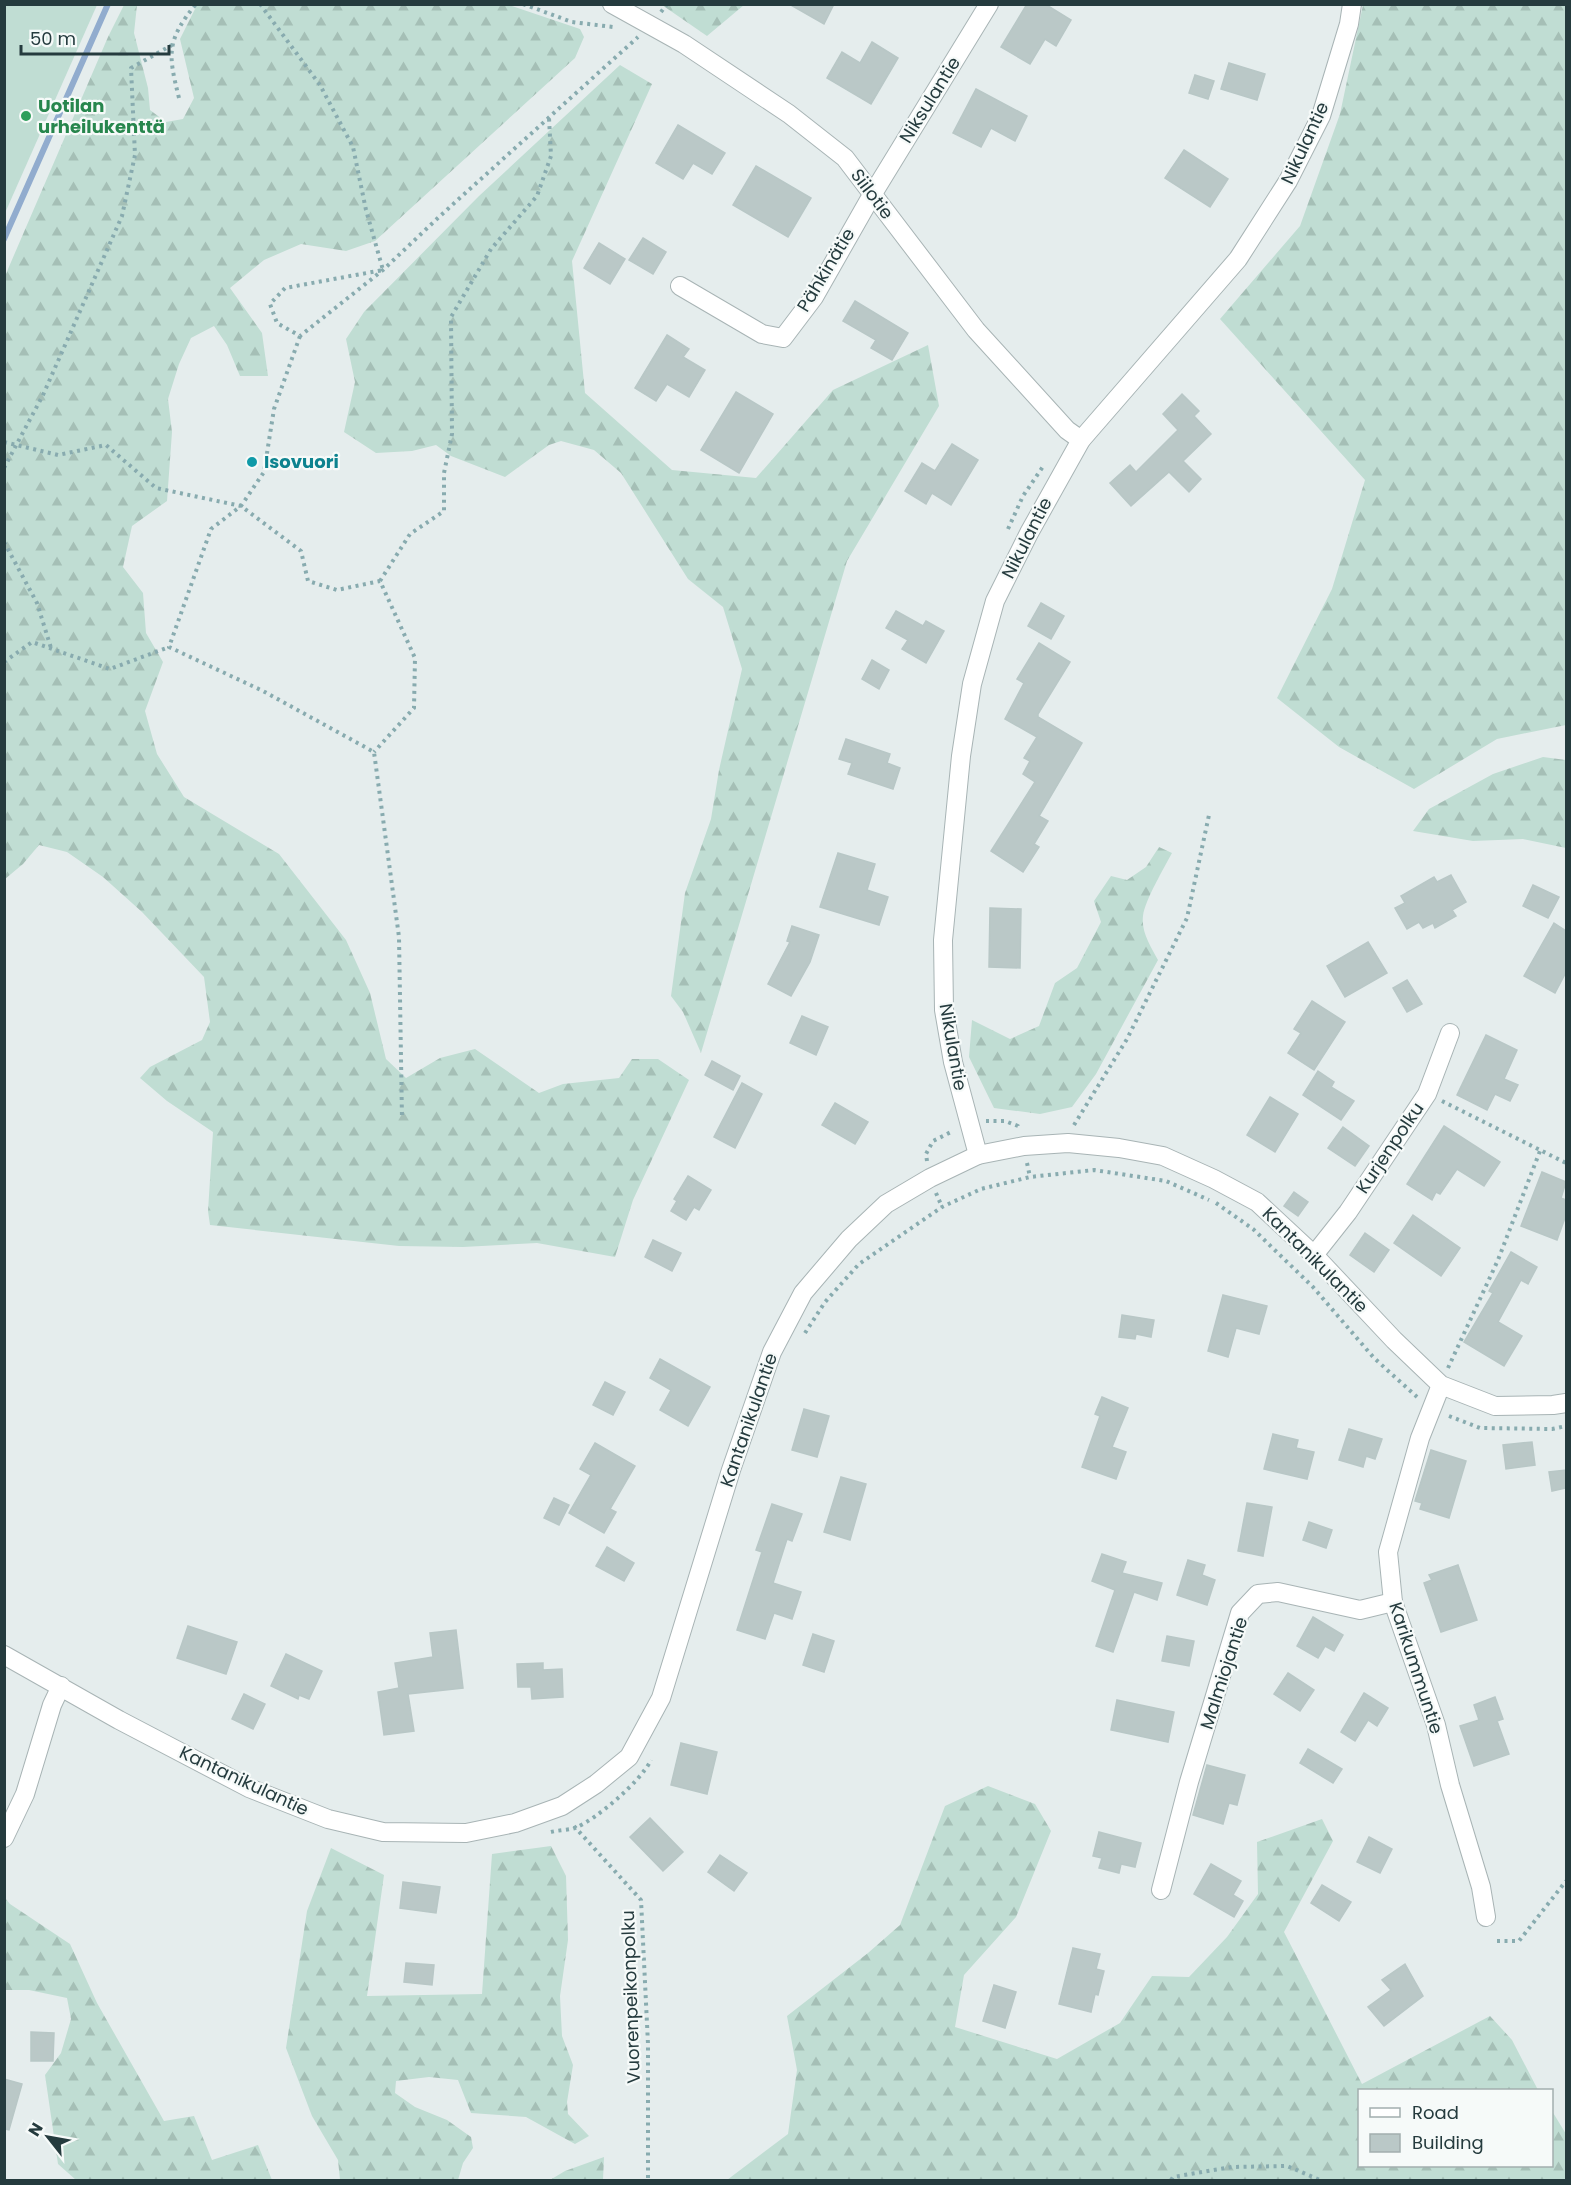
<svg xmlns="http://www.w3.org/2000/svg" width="1571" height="2185" viewBox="0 0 1571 2185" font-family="Poppins,sans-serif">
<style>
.grass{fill:#c0ddd3}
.forest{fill:url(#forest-firs)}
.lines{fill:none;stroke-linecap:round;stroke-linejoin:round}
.stream{stroke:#91acce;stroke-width:6}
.building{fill:#bac8c7;stroke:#b8c7c6;stroke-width:1.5}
.minor-casing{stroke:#a8b4b5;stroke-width:20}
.path{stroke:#88abaf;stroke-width:4;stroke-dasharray:3 4.5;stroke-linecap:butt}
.minor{stroke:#fff;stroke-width:18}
.leisure-dot{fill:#2e9e5b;stroke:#f6faf9;stroke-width:2}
.culture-dot{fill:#0f9aa8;stroke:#f6faf9;stroke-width:2}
.labels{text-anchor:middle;stroke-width:4.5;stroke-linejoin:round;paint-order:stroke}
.street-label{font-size:18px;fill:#253b3e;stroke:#f6faf9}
.leisure-label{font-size:18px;font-weight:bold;fill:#27864d;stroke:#f6faf9;text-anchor:start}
.culture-label{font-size:18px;font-weight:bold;fill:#0d838f;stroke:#f6faf9;text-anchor:start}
</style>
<defs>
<pattern id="forest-firs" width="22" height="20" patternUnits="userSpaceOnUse" patternTransform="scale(1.5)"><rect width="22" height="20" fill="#c0ddd3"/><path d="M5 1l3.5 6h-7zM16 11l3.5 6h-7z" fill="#a5bfb6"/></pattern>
</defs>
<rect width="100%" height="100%" fill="#e5eded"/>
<path class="grass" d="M5,4L97,5L5,213L4,5Z"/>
<g class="forest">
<path d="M124,5H137L134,33L148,88L150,110L166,122L183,119L194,98L180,39L197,5H509L580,29L584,37L575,58L375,241L346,251L301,244L264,260L230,288L262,333L268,376H240L227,345L214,326L191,338L179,364L168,399L172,432L167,501L132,526L123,567L143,593L146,633L163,662L145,711L157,754L184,797L279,854L346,940L370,993L386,1059L406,1078L440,1058L475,1049L539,1093L563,1084L619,1078L632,1059H658L689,1080L633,1200L615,1257L537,1243L463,1247L399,1246L210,1225L208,1211L213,1132L167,1101L140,1078L150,1067L202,1040L210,1022L204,977L142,912L103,877L67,852L39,845L23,864L5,879V276L108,37Z"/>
<path d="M662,5H744L707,36Z"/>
<path d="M1363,5H1566V725L1497,739L1414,789L1339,747L1277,698L1332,589L1365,480L1220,319L1300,226L1340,114Z"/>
<path d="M620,65L652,84L572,261L585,393L672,470L756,478L833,390L928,345L939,406L847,561L701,1053L683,1012L671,996L685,893L711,819L719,770L742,669L723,607L688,579L621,473L594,450L561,441L549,445L505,477L451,456L436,445L412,451L376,453L344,432L355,382L346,339L364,312L479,196Z"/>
<path d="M1543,757L1566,760V848L1523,839L1473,841L1413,831L1429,809L1493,774Z"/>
<path d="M1159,847L1172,853C1164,868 1145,900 1143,916C1141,932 1151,947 1158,960L1096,1074L1072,1107L1040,1114L994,1108L969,1057L972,1020L1010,1039L1039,1026L1055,983L1077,968L1101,922L1094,901L1111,876L1127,880L1146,867Z"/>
<path d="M988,1786L1035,1804L1051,1831L1016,1917L964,1975L955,2027L1057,2059L1120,2023L1152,1976L1189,1977L1227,1937L1258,1894L1257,1842L1322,1819L1333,1841L1284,1932L1362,2084L1490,2016L1512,2040L1538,2090H1360V2166H1552V2111L1566,2134V2180H727L788,2134L797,2070L787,2016L868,1953L900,1925L945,1806Z"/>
<path d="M551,1846L566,1876L568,1940L560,1996L562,2036L573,2065L567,2102L568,2114L589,2136L575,2144L526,2117L471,2113L458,2080L429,2077L396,2081L395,2093L415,2107L447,2120L471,2137L473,2148L463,2163L458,2180H340L338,2160L312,2116L286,2048L307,1911L331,1848L384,1875L367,1996L482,1994L492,1854Z"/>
<path d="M5,1898L10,1904L70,1944L97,2003L164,2121L194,2116L212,2160L258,2145L272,2180H76L58,2164L45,2075L61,2053L71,2019L67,1998L29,1990H5Z"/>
<path d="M604,2157L603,2180H550L565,2171Z"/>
</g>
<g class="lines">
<path class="stream" d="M4,239L108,4"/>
</g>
<g class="building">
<path d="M789,4H834L824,24Z"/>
<path d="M1027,4H1045L1071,20L1056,46L1045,39L1030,64L1001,47Z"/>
<path d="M872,42L898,58L871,104L827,78L842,52L860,63Z"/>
<path d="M1229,63L1265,74L1257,100L1221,89Z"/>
<path d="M1195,75L1214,81L1208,99L1189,93Z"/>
<path d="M976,89L1027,116L1015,141L991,128L981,147L953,133Z"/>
<path d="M678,125L725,153L712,174L693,163L683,179L656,163Z"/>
<path d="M1184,150L1228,179L1210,207L1165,178Z"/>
<path d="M756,166L811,198L788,237L733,205Z"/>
<path d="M643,238L666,252L653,274L629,260Z"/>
<path d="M599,243L625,259L610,284L584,268Z"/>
<path d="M855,301L908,333L892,360L871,348L876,340L843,321Z"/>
<path d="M667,335L689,349L683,357L705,370L689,397L667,384L656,401L635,388Z"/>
<path d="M736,392L773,414L739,473L701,450Z"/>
<path d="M1182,394L1199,411L1194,416L1211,434L1183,461L1201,479L1189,492L1169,472L1131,506L1110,483L1130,465L1136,472L1178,430L1163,414Z"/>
<path d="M952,444L978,460L951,505L932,493L926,504L905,491L922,463L935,471Z"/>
<path d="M1041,603L1064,616L1051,639L1028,626Z"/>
<path d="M896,611L923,626L926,621L944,631L926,663L902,649L908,640L886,628Z"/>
<path d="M1039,643L1070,662L1038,714V717L1082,743L1039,816L1048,821L1034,844L1039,847L1023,872L991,851L1035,782L1023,774L1030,761L1024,758L1037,737L1005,719L1024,683L1017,679Z"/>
<path d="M872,660L889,670L879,689L862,679Z"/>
<path d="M846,739L890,754L887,763L900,768L893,789L848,774L852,763L839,759Z"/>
<path d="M838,853L875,864L867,890L888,897L879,925L820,907Z"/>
<path d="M1451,875L1466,902L1452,910L1456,916L1435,928L1433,923L1423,928L1419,922L1407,929L1395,908L1405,903L1401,896L1434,877L1437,882Z"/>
<path d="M1533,885L1559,897L1548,918L1523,906Z"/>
<path d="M990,908L1021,909L1020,968L989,967Z"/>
<path d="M1554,923L1566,931V972L1555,993L1524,976Z"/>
<path d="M792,926L819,935L810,962L791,996L768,984L790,942L787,941Z"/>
<path d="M1368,942L1387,973L1345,997L1327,966Z"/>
<path d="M1407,980L1422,1004L1407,1012L1393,988Z"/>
<path d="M1312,1001L1345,1022L1314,1070L1288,1053L1301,1033L1294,1029Z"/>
<path d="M802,1016L828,1027L816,1055L790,1043Z"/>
<path d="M1486,1035L1517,1050L1504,1079L1518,1085L1510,1101L1495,1094L1487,1110L1457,1095Z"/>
<path d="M712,1061L740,1076L733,1090L705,1075Z"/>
<path d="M1318,1071L1334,1082L1331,1087L1354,1101L1341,1120L1303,1095Z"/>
<path d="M742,1083L762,1094L735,1148L714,1137Z"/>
<path d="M1270,1097L1298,1114L1275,1152L1247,1135Z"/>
<path d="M835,1103L868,1122L855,1144L822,1125Z"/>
<path d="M1444,1126L1500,1162L1484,1186L1457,1169L1440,1194L1436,1192L1432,1200L1407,1184Z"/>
<path d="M1343,1127L1369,1146L1355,1166L1328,1148Z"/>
<path d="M1542,1172L1566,1182L1561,1198L1566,1200V1215L1557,1240L1521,1226Z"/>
<path d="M688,1176L711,1190L699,1210L694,1207L686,1220L671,1211L677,1201L674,1199Z"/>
<path d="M1294,1192L1308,1202L1298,1216L1284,1206Z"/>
<path d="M1413,1215L1460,1248L1441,1276L1394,1243Z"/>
<path d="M1365,1233L1389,1250L1374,1272L1350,1255Z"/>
<path d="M653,1240L681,1253L672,1271L645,1257Z"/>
<path d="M1511,1252L1537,1267L1528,1284L1521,1280L1498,1322L1522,1336L1504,1366L1464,1342L1493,1293L1489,1291Z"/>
<path d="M1223,1295L1267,1306L1259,1334L1236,1328L1228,1357L1208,1351Z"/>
<path d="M1122,1315L1154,1320L1151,1337L1136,1334L1135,1339L1119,1337Z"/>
<path d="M660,1359L710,1387L688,1426L660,1410L671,1390L650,1378Z"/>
<path d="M605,1382L625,1392L613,1415L593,1405Z"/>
<path d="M1102,1397L1128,1408L1112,1447L1126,1452L1116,1479L1082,1467L1100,1416L1095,1414Z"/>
<path d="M804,1409L829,1416L817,1457L792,1450Z"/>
<path d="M1349,1429L1382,1439L1375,1459L1366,1456L1363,1467L1339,1460Z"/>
<path d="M1273,1434L1298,1440L1296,1448L1314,1452L1307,1479L1264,1469Z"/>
<path d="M1532,1442L1535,1465L1506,1469L1503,1445Z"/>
<path d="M595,1443L635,1466L610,1509L616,1512L604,1533L569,1513L591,1475L580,1469Z"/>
<path d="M1431,1450L1466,1461L1449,1518L1420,1509L1422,1503L1415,1501Z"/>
<path d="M1566,1470V1488L1552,1491L1549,1472Z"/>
<path d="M841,1477L866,1484L850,1540L824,1532Z"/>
<path d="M554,1498L569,1505L559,1525L544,1518Z"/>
<path d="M1247,1503L1272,1507L1263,1556L1238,1551Z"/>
<path d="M772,1504L802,1514L792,1541L787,1539L773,1583L801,1592L792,1619L774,1613L765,1639L737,1630L762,1552L756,1550Z"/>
<path d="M1309,1522L1332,1530L1326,1548L1303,1540Z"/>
<path d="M607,1547L634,1563L624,1581L596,1566Z"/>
<path d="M1102,1554L1126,1562L1122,1573L1162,1583L1157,1600L1134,1592L1113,1652L1096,1646L1115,1590L1092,1581Z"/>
<path d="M1188,1560L1205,1565L1202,1575L1215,1580L1207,1605L1177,1595Z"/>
<path d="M1458,1565L1477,1620L1441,1632L1424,1583L1432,1580L1429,1575Z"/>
<path d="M1313,1617L1343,1635L1334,1651L1325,1646L1318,1658L1297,1646Z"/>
<path d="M188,1626L237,1642L226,1674L177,1658Z"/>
<path d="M456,1630L463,1688L408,1694L414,1731L384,1735L378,1692L399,1688L395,1663L433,1657L430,1633Z"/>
<path d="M813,1634L834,1641L824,1672L803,1665Z"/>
<path d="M1167,1636L1194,1641L1189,1666L1162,1661Z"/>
<path d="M286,1654L322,1671L309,1699L299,1695L298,1699L271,1686Z"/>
<path d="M543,1663V1670L562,1669L563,1697L532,1699L531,1687H518L517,1664Z"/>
<path d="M1288,1673L1314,1690L1300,1711L1274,1694Z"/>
<path d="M1364,1693L1388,1708L1377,1726L1368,1720L1355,1741L1341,1732Z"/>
<path d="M244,1694L265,1704L253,1729L232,1719Z"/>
<path d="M1495,1697L1503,1719L1497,1721L1509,1754L1474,1766L1460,1726L1479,1720L1474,1705Z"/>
<path d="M1117,1700L1174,1712L1168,1742L1111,1730Z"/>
<path d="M681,1743L717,1752L707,1794L671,1785Z"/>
<path d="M1308,1749L1342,1769L1333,1783L1300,1763Z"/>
<path d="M1207,1765L1245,1775L1237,1805L1229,1803L1223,1824L1193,1815Z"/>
<path d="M650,1818L683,1852L663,1871L630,1837Z"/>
<path d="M1099,1832L1141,1843L1135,1867L1121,1864L1119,1873L1099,1868L1102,1858L1093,1856Z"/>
<path d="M1369,1837L1392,1849L1380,1873L1357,1862Z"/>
<path d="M720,1855L747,1873L734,1891L708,1872Z"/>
<path d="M1211,1864L1241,1881L1233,1895L1243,1901L1234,1917L1194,1894Z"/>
<path d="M403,1882L440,1887L436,1913L400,1908Z"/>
<path d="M1322,1885L1351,1902L1339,1921L1311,1903Z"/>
<path d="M1073,1948L1100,1954L1096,1969L1104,1971L1098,1995L1095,1994L1091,2012L1059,2004Z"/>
<path d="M406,1963L434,1965L432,1985L404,1982Z"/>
<path d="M1405,1964L1423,1996L1384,2026L1368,2007L1391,1990L1382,1980Z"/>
<path d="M994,1985L1016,1992L1005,2028L983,2021Z"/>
<path d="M31,2032L54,2033L53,2061H31Z"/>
<path d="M4,2079L22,2084L9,2130L4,2129Z"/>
</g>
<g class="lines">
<defs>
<g id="minor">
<path d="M612,4L684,44L789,114L845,158L976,330L1067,430L1081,440"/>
<path d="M680,286L762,334L783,338L814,297L872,195L989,4"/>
<path d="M978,1155L953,1062L944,1010L943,940L961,756L972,684L995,601L1029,533L1081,440L1238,259L1288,181L1321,116L1349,24L1352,4"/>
<path d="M1314,1255L1348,1212L1427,1094L1450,1033"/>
<path d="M1441,1385L1420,1438L1388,1552L1393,1602L1436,1725L1450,1785L1481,1887L1486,1917"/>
<path d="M4,1655L119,1720L249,1788L328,1819L383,1832L466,1833L515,1823L562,1806L596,1784L629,1757L661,1698L731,1470L772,1352L803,1293L849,1239L886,1204L930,1178L978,1155L1024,1146L1068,1143L1119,1148L1163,1156L1214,1179L1257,1202L1314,1255L1394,1340L1441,1385L1495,1406L1553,1405L1566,1403"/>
<path d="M4,1838L25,1794L52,1705L61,1686"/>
<path d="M1161,1890L1189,1782L1240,1613L1258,1594L1278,1592L1360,1610L1393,1602"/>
</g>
</defs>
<use href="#minor" class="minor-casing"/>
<g class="path">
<path d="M260,4L320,85L353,147L366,210L383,270L285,288L270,304L277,323L300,336L383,270L440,216L638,37"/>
<path d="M523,4L572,22L613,27"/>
<path d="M661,12L667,4"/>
<path d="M179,98C168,54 166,41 196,4"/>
<path d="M300,336L274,409L264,472L241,506L211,529L169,647L263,691L374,752L399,937L402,1119"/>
<path d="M4,442L58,455L106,445L156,488L241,506L301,551L308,581L337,590L380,581L415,658L414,708L374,752"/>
<path d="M4,468L43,395L122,216L135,155L131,68L172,45"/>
<path d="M1008,529L1023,496L1044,465"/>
<path d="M4,542L37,603L51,648"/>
<path d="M380,581L410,534L444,511V473L452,434L451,317L491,249L537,196L551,156L549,118"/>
<path d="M4,662L32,642L110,669L169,647"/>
<path d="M1442,1101L1566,1163"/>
<path d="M986,1121H1005L1018,1126L1019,1130"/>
<path d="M1074,1125L1127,1039L1187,918L1209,815"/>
<path d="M927,1161L926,1154L933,1141L953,1131"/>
<path d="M1027,1163L1030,1177"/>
<path d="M936,1193L942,1207"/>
<path d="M1216,1203L1253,1229L1313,1287L1374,1358L1417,1397"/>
<path d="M805,1333L825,1302L859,1264L942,1207L981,1189L1030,1177L1094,1170L1166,1181L1209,1200"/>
<path d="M1448,1368L1498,1260L1540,1151"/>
<path d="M1449,1416L1480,1428L1552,1429L1566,1426"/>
<path d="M574,1826L641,1900L648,2044V2180"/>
<path d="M551,1832C559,1830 568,1830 575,1828C597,1819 641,1781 651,1760"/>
<path d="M1497,1941H1519L1566,1881"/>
<path d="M1171,2180L1173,2177L1232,2167L1287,2166L1320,2180"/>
</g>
<use href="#minor" class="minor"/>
</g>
<circle class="leisure-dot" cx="26" cy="116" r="6"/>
<circle class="culture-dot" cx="252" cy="462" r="6"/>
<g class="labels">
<g class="street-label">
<text transform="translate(930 100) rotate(-58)" y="6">Niksulantie</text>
<text transform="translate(1305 143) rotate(-65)" y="6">Nikulantie</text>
<text transform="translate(872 194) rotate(53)" y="6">Siilotie</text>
<text transform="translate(826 270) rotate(-59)" y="6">Pähkinätie</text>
<text transform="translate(1027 538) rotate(-63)" y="6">Nikulantie</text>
<text transform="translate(953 1047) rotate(80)" y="6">Nikulantie</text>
<text transform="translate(1390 1148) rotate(-56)" y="6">Kurjenpolku</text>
<text transform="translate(1315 1260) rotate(45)" y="6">Kantanikulantie</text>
<text transform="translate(749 1420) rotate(-71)" y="6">Kantanikulantie</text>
<text transform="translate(1416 1668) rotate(72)" y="6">Karikummuntie</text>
<text transform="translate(1224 1673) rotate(-72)" y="6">Malmiojantie</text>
<text transform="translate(244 1781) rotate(25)" y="6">Kantanikulantie</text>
<text transform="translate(631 1997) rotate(-92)" y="6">Vuorenpeikonpolku</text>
</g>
<g class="leisure-label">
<text x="38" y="112">Uotilan<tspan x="38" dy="21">urheilukenttä</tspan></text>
</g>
<g class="culture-label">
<text x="264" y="468">Isovuori</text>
</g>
</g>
<rect width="1571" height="2185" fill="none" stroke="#253b3e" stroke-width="12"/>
<rect x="1358" y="2089" width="195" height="78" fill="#f6faf9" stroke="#a2aeae" stroke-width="1.5"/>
<rect x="1370" y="2108" width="30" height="9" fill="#ffffff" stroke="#a2aeae" stroke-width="1.5"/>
<text x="1412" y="2119" font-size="18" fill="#253b3e">Road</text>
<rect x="1370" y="2134" width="30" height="18" fill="#bac8c7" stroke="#a2aeae" stroke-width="1.5"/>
<text x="1412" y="2149" font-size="18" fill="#253b3e">Building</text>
<g transform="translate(48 2137) rotate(301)" stroke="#f6faf9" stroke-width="4.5" paint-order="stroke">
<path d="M0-4.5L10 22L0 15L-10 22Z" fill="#253b3e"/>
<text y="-9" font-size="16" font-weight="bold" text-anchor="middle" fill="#253b3e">N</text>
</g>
<path d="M21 45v9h148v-9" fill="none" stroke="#253b3e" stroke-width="3"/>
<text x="30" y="45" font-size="18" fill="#253b3e" stroke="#f6faf9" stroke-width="4.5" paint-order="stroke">50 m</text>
</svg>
